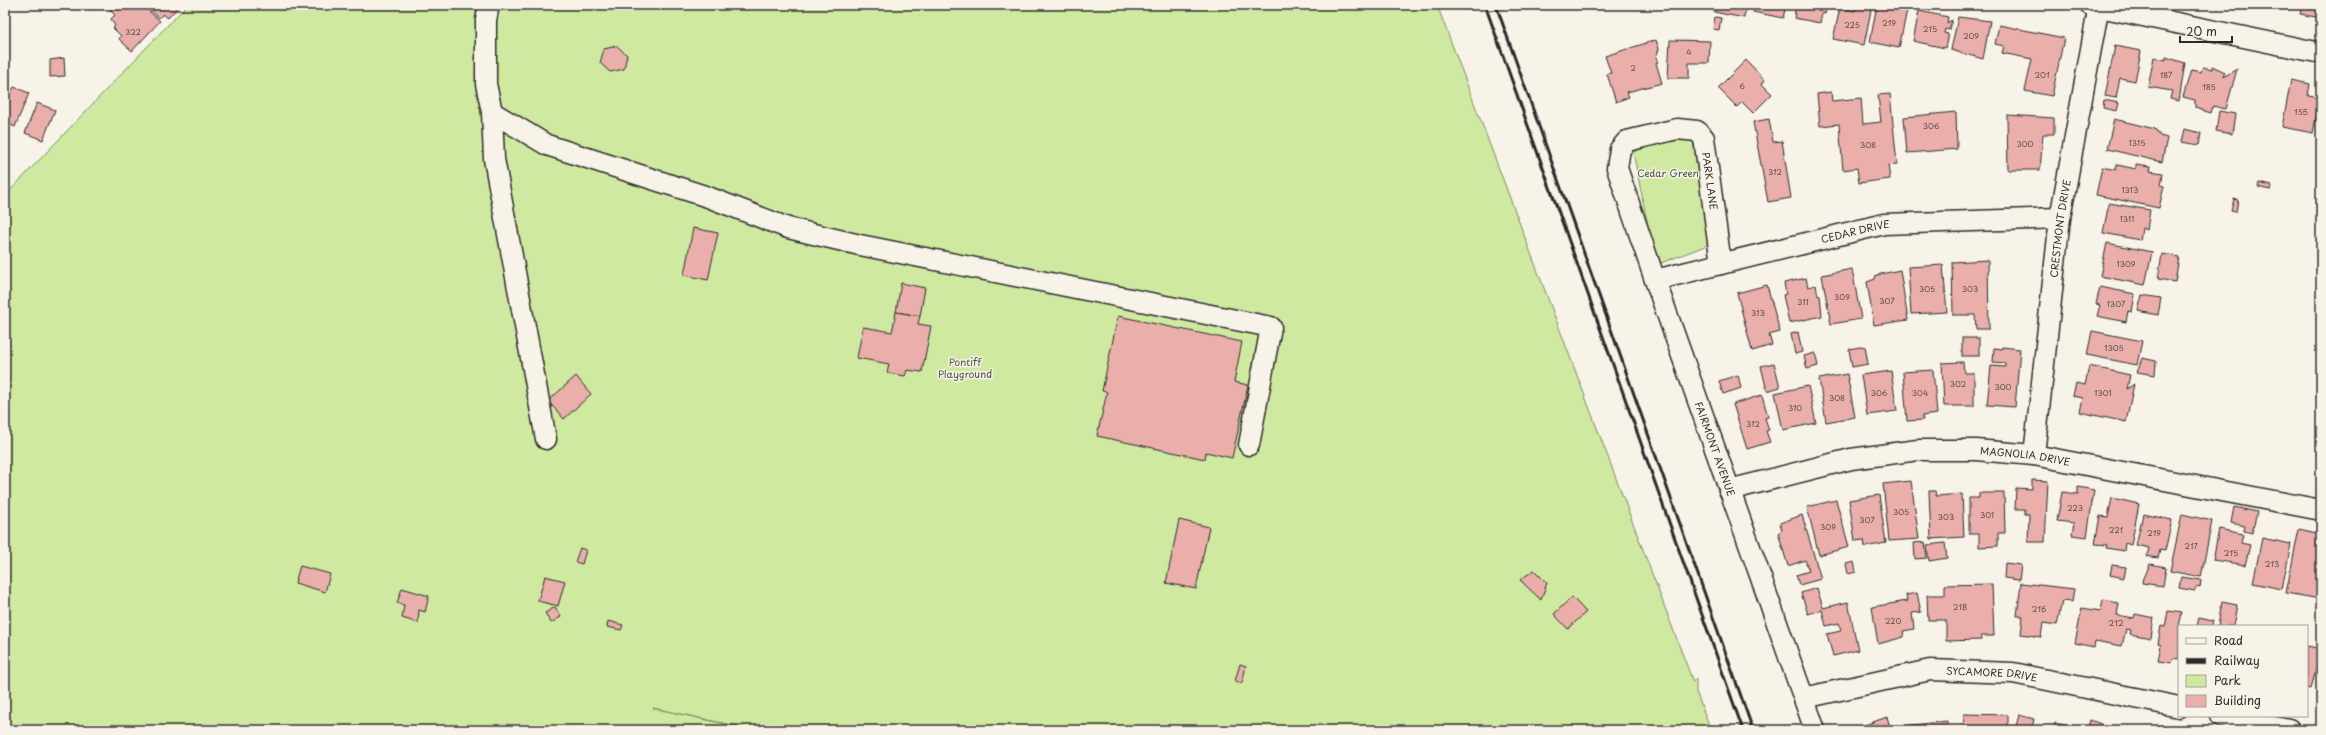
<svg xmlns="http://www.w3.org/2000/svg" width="2326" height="735" viewBox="0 0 2326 735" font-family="'Playpen Sans',sans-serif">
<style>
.green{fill:#cfeaa0;stroke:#7d8a66}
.building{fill:#eaafab;stroke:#2b2b2b}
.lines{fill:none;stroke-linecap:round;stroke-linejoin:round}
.minor-casing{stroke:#2b2b2b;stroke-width:23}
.minor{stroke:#f7f3e8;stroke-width:20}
.rail{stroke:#2b2b2b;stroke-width:3}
.labels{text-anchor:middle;stroke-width:3;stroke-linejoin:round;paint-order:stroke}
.number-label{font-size:8px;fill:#5b4c4b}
.park-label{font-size:10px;fill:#4c5142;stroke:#f7f3e8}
.street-label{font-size:10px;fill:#2b2b2b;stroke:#f7f3e8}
</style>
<rect width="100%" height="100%" fill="#f7f3e8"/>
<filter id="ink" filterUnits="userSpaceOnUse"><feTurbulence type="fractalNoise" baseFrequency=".025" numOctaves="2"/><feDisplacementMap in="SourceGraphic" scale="8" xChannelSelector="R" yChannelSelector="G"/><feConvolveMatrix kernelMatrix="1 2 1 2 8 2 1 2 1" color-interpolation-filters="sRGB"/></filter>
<g filter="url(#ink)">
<g class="green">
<path d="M187,5H1437L1693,682L1696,678V692L1711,730H755L653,708L752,730H5V196Z"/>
<path d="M1679,137L1693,141L1710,244L1656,265L1633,152L1662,141Z"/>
</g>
<g class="building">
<path d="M114,5H142L160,21L132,51L119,39L121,36L113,28L115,26L111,19L115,15L110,10Z"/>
<path d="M145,5H180L168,18L163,14L159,18Z"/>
<path d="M1716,5H1746L1744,18L1714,12Z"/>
<path d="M1754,5H1786L1783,18L1753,12Z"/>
<path d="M1796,5L1797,6L1827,5L1825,14L1822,13L1820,23L1794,18Z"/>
<path d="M1856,5H1872L1864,45L1833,39L1840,8L1855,11Z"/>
<path d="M1877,5H1908L1899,48L1870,42Z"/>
<path d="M2271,5H2293L2292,9Z"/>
<path d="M2302,5H2321V18L2300,14Z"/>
<path d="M1919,11L1948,17L1947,23L1952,20L1949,30L1945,29L1944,33L1948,34L1945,48L1913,41Z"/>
<path d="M1715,17L1721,18L1719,30L1713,29Z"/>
<path d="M1958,17L1990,21L1983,59L1951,50Z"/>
<path d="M1999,25L2064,38L2052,96L2025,91L2032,59L2002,53L2004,46L1995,44Z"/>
<path d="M1656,40L1659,49L1656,57L1658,62L1656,63L1662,83L1627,92L1629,97L1616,102L1607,74L1611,73L1605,56Z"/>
<path d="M1670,40L1710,41L1709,63H1689V78H1668Z"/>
<path d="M617,46L627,55L624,69L610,72L600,63L604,49Z"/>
<path d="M2115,46L2141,51L2135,81L2120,78L2116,98L2105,96Z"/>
<path d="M2154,57L2166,60V57L2185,63L2179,101L2170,99L2172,91L2148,87Z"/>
<path d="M64,58L65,76L50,77V60Z"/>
<path d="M1746,60L1765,80L1762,84L1772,94L1753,113L1742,102L1737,107L1718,88Z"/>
<path d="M2212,66L2225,72L2223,77L2237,69L2226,109L2213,106L2211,113L2195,108V100L2183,97L2191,70L2201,72L2203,67L2212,69Z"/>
<path d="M2291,80L2310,84L2308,96L2320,98L2313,133L2282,127Z"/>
<path d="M14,87L29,93L15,127L5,122V96L7,92L11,93Z"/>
<path d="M1831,92L1832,101L1861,98L1863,124L1881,122L1878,95L1890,94L1897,164L1888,165L1890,179L1859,183L1857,168L1843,170L1839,124L1820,126L1817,94Z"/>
<path d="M2104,100L2119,103L2117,111L2103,108Z"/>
<path d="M37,103L55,110L43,140L25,133Z"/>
<path d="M2219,111L2235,114L2232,134L2216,131Z"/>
<path d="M1956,112L1957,149L1907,153L1904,117Z"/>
<path d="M2007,115L2054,118V134H2043L2040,170H2008Z"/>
<path d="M1769,119L1773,142L1782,141L1791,198L1768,202L1753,122Z"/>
<path d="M2114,119L2155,129L2160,136L2167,138L2162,162L2107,149Z"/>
<path d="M2184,129L2201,133L2199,145L2181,142Z"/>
<path d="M2117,165L2136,169V165L2151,167L2150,171L2163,173L2161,185L2164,186L2159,208L2096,195L2102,167L2116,170Z"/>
<path d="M2259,183L2272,186L2271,190L2258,187Z"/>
<path d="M2234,199L2238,200L2236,212L2231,211Z"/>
<path d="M2109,203L2150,210L2147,230L2142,228L2140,240L2103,233Z"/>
<path d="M693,228L718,233L708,280L684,275Z"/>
<path d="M2107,243L2152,252L2145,285L2100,276Z"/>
<path d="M2162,254L2179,257L2175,282L2158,279Z"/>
<path d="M1988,260L1989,329H1976L1975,315H1953L1952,262Z"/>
<path d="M1943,265L1947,312L1911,314L1908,267Z"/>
<path d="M1852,269L1861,319L1831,324L1822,275Z"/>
<path d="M1900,270L1908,320L1874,325L1867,282L1875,279L1876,275Z"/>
<path d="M1806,278L1808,287L1816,285L1818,296L1820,295L1822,316L1789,323L1783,295L1786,294L1784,283Z"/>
<path d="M901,283L925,288L920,316L896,312Z"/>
<path d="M1767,285L1780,332L1769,335L1772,345L1752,351L1737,293Z"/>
<path d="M2100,287L2135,294L2132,312L2128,311L2126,322L2097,316L2100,305L2096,304Z"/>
<path d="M2142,295L2161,298L2158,315L2138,311Z"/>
<path d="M896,312L920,316L918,324L931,326L922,372L907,370L905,376L887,373L889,364L857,358L863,327L892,332Z"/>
<path d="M1118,316L1242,342L1234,382L1248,385L1232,458L1206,452L1205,459L1097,436L1107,392L1102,391Z"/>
<path d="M2092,331L2142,341L2137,365L2087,355Z"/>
<path d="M1798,332L1802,352L1795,354L1791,334Z"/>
<rect x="1962" y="338" width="17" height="18"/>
<path d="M1865,346L1868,364L1852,367L1849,349Z"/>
<path d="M2002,347L2020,349L2015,407L1987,405L1991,366L2005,367V363L1993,362L1994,348L2002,349Z"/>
<path d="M1815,353L1818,366L1807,369L1804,356Z"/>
<path d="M2142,358L2156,361L2155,375L2137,372Z"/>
<path d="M1963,362L1964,373H1974V406H1944L1942,363Z"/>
<path d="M1774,363L1780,387L1767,391L1761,366Z"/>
<path d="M2089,366L2130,375L2127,389L2134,384L2126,422L2080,412L2083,398L2073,396L2076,383L2085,385Z"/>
<path d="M1933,370L1937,414L1922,416L1923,420L1907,421L1903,372Z"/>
<path d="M1891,371L1897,411L1867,415L1861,375Z"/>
<path d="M1847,374L1855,417L1826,422L1819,379Z"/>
<path d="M1738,375L1741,388L1723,394L1719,381Z"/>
<path d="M576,376L591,394L564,419L548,401Z"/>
<path d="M1808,386L1816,423L1783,430L1775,393Z"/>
<path d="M1762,395L1768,417L1765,418L1769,430L1766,431L1770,442L1747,449L1733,404Z"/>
<path d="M2032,480L2048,481L2045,542H2028L2029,514H2025V509H2015L2016,488L2032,489Z"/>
<path d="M1911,481L1919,539L1889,541L1883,484Z"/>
<path d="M2078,487L2094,490L2087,537L2072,535L2074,523L2057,521L2062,492L2078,494Z"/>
<path d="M1929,491H1935L1936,496L1962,494L1964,537L1931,539Z"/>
<path d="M1979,493H2004L2005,533H1998V546L1979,547V534H1969V498H1979Z"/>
<path d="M1879,495L1886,543L1865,547L1864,540L1855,541L1849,500Z"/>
<path d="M2112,498L2139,504L2131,545L2125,543L2124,551L2106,548L2107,545L2095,544L2100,516L2108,517Z"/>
<path d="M1836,500L1849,547L1819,555L1807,507Z"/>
<path d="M2234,507L2257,512L2252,533L2244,531L2245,526L2231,523Z"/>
<path d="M2143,514L2172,520L2165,551L2160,550L2158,558L2147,556L2149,548L2136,545Z"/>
<path d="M2182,514L2212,521L2201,577L2170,571Z"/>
<path d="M1802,515L1821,579L1799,585L1796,575L1809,571L1805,560L1788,566L1778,533L1782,530L1780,523Z"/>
<path d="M1179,520L1209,527L1196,589L1166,583Z"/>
<path d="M2219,529L2243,534L2241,543L2250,545L2245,565L2213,560Z"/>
<path d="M2299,529L2321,534L2320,599L2286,593Z"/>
<path d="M2262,538L2291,544L2282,589L2253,583Z"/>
<path d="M1925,542L1927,558L1915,559L1914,543Z"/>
<path d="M1945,543L1947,558L1929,561L1927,545Z"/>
<path d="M580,548L586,550L582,564L575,562Z"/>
<path d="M1854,562L1856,572L1848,574L1846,564Z"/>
<path d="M2005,563L2021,565L2019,580L2004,578Z"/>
<path d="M2150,564L2166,567L2163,586L2142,583Z"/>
<path d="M2112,565L2126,567L2124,578L2110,575Z"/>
<path d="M300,566L330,574L325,592L295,583Z"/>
<path d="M1534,570L1547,583L1541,600L1520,580Z"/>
<path d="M545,576L565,581L558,606L538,601Z"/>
<path d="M2181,577L2201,580L2200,588L2196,587L2195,591L2179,588Z"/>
<path d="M2021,583L2074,589L2072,602L2062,601L2057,625L2043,623L2041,637L2021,634L2023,616H2017Z"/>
<path d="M1992,584L1994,636H1981V640L1946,641V620H1928L1927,595H1945V585Z"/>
<path d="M402,588L429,596L425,612L419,610L418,623L402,618L404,605L397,603Z"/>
<path d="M1817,588L1823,608L1848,602L1858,650L1833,656L1827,634L1841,631L1839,623L1826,626L1822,610L1808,614L1801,593Z"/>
<path d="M1917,593L1921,612L1912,613L1914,629L1903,631L1904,637L1878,644L1872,607L1907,601L1906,595Z"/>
<path d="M1572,597L1586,612L1568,629L1554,614Z"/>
<path d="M2103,600L2119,603L2117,615L2134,618L2135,614L2154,618L2151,638L2130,634L2131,630L2126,629L2122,646L2095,641L2094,647L2075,643L2082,608L2101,611Z"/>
<path d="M2222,602L2237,605L2233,626H2218Z"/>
<path d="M555,607L561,617L551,623L545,613Z"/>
<path d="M2168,611L2182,613L2179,626V659L2173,658L2172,663L2158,661L2161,645L2158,644L2161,626L2165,627Z"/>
<path d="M2199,618L2213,621L2212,626H2197Z"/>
<path d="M608,621L623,625L621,630L607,627Z"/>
<path d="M2321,630V669L2316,668L2311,689L2307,688V646L2317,648Z"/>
<path d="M1240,664L1246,666L1242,683L1235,681Z"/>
<path d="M1964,714L2008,715V730H1963Z"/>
<path d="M2019,715L2034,719L2032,727L2043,730H2015Z"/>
<path d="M1887,717L1891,730H1863L1862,726Z"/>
<path d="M2090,720L2101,724V726L2114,730H2079V728L2087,730Z"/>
<path d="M1947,721L1948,730H1905L1904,726Z"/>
<path d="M2055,723L2069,726L2068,730H2053Z"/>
</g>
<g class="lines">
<defs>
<g id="minor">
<path d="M489,5L486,20V84L492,112L494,159L546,439"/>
<path d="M2090,5L2321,53"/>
<path d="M492,112L547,145L708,197L788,228L860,245L1271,327L1249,445"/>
<path id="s1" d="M1721,264L1704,138L1697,131L1677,129L1627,141L1620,149L1617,168L1655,280L1815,730"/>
<path id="s2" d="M1655,280L1884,224L2060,218"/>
<path id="s3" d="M2034,455L2060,218L2099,5"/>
<path id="s4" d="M1729,490L1851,459L1918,450H1976L2034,455L2321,510"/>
<path id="s5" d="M1804,698L1930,670L2013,673L2179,707"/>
<path d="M2221,716L2289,730"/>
</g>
</defs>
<use href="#minor" class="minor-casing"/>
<use href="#minor" class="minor"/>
<g class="rail">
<path d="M1485,5L1743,730"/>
<path d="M1496,5L1753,730"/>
</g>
</g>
</g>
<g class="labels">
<g class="number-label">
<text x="1889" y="26">219</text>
<text x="1852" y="28">225</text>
<text x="1930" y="32">215</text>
<text x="133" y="35">322</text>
<text x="1971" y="39">209</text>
<text x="1689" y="55">4</text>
<text x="1633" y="71">2</text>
<text x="2042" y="78">201</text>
<text x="2166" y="78">187</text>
<text x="1742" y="89">6</text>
<text x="2209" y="90">185</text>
<text x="2301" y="115">155</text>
<text x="1931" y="129">306</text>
<text x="2137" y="146">1315</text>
<text x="2025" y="147">300</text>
<text x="1868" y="148">308</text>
<text x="1775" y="175">312</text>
<text x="2130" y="193">1313</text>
<text x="2127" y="222">1311</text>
<text x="2126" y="267">1309</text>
<text x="1927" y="292">305</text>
<text x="1970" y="292">303</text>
<text x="1842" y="300">309</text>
<text x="1887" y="304">307</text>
<text x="1803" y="305">311</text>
<text x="2116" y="307">1307</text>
<text x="1758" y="316">313</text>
<text x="2114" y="351">1305</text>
<text x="1958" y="387">302</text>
<text x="2003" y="390">300</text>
<text x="1879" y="396">306</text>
<text x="1920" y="396">304</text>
<text x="2103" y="396">1301</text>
<text x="1837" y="401">308</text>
<text x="1795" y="411">310</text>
<text x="1753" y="427">312</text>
<text x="2075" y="511">223</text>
<text x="1901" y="515">305</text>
<text x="1987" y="518">301</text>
<text x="1946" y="520">303</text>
<text x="1867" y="523">307</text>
<text x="1828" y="530">309</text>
<text x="2116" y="533">221</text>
<text x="2154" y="536">219</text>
<text x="2191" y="549">217</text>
<text x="2231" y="556">215</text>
<text x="2272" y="567">213</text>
<text x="1960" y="610">218</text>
<text x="2039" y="612">216</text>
<text x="1893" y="624">220</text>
<text x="2116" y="626">212</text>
</g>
<g class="park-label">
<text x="1668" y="177">Cedar Green</text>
<text x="965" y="366">Pontiff<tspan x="965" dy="12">Playground</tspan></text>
</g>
<g class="street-label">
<text transform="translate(1710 181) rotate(82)" y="4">PARK LANE</text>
<text dy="4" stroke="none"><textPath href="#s3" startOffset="228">CRESTMONT DRIVE</textPath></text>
<text dy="4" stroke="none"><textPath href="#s2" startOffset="206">CEDAR DRIVE</textPath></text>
<text dy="4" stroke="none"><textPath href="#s1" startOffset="536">FAIRMONT AVENUE</textPath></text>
<text dy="4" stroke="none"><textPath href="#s4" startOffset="301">MAGNOLIA DRIVE</textPath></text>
<text dy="4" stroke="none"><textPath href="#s5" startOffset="191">SYCAMORE DRIVE</textPath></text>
</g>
</g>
<rect width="2326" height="735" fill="none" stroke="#f7f3e8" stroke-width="20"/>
<rect x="10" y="10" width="2306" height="715" fill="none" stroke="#2b2b2b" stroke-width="1.5" filter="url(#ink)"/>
<rect x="2178" y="625" width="130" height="92" fill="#f7f3e8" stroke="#a5a39c"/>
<rect x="2186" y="638" width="20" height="6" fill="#f7f3e8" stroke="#a5a39c"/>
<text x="2214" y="645" font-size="12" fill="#2b2b2b">Road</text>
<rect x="2186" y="658" width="20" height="6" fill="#2b2b2b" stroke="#a5a39c"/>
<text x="2214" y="665" font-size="12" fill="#2b2b2b">Railway</text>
<rect x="2186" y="675" width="20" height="12" fill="#cfeaa0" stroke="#a5a39c"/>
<text x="2214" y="685" font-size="12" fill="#2b2b2b">Park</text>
<rect x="2186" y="695" width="20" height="12" fill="#eaafab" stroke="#a5a39c"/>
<text x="2214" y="705" font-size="12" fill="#2b2b2b">Building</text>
<path d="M2180 36v6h52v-6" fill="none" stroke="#2b2b2b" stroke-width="2"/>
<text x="2186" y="36" font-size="12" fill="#2b2b2b" stroke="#f7f3e8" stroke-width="3" paint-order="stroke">20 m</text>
</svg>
